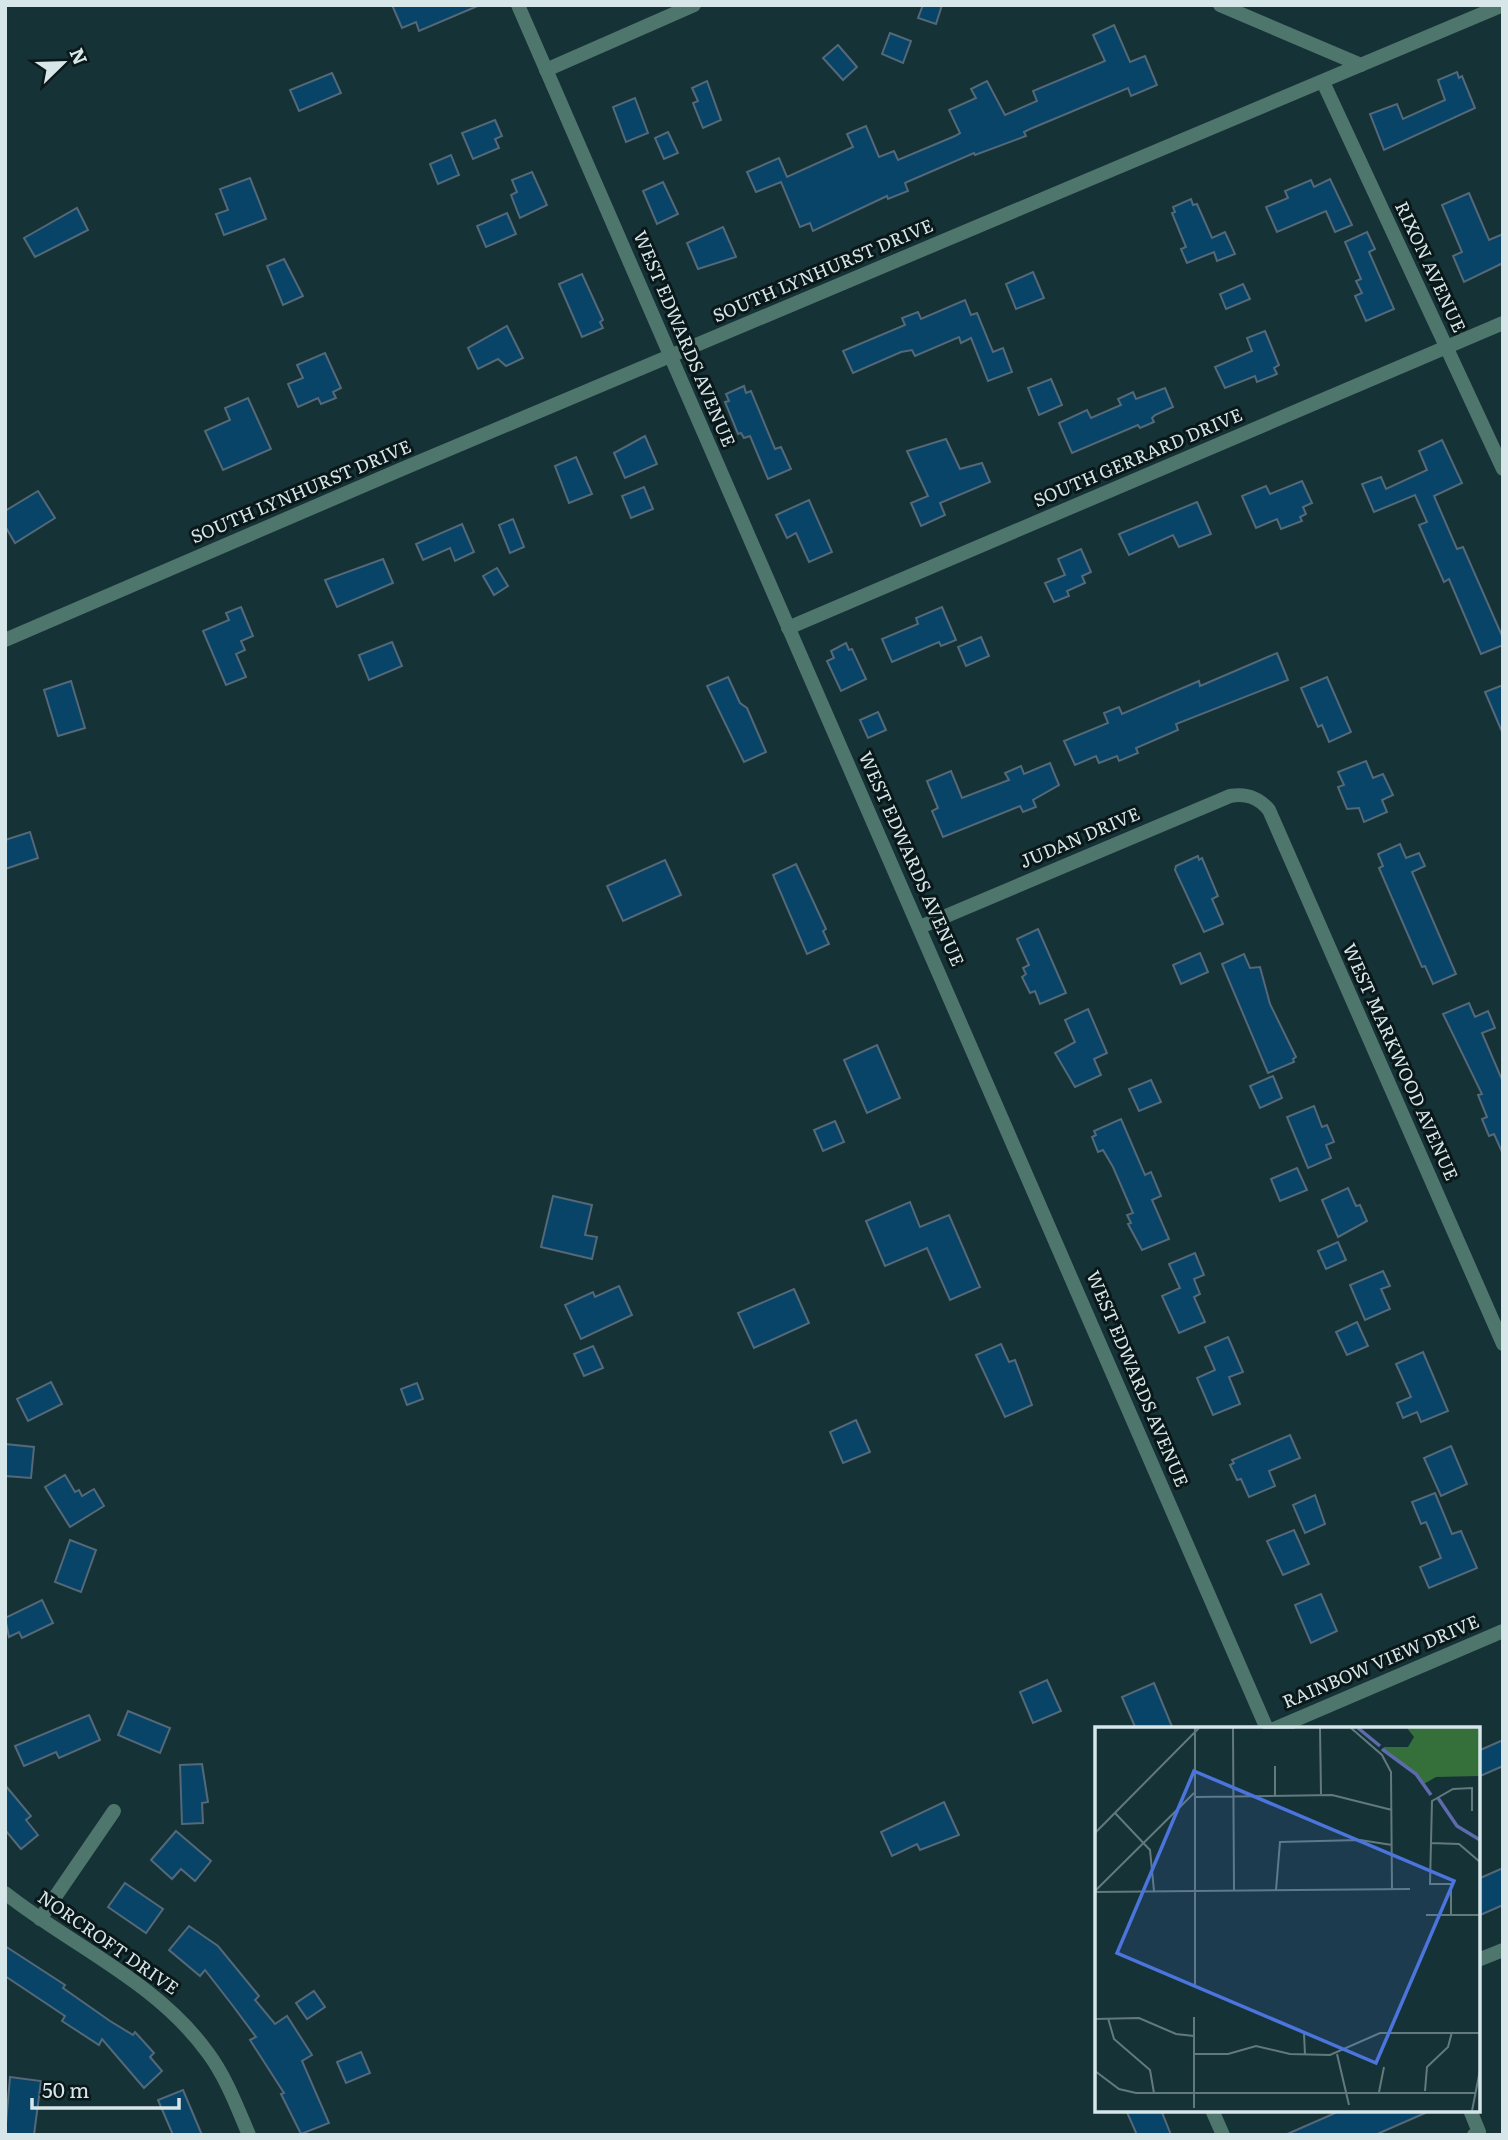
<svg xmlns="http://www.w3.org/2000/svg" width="1508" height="2140" viewBox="0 0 1508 2140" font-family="Literata,serif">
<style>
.building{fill:#074468;stroke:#546878;stroke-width:2}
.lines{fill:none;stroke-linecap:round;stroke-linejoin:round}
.street{stroke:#4f766c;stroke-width:14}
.labels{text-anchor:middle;stroke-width:6;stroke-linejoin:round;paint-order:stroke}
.street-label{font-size:18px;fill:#d6e6e9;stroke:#0b181a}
.inset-river{fill:none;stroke:#5d6aac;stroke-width:3.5}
.inset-road{fill:none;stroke:#627a7e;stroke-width:2}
.view{fill:#4b74dc;fill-opacity:0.15;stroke:#4b74dc;stroke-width:3.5}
.inset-edge{fill:none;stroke:#d6e6e9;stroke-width:3.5}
</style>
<rect width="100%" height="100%" fill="#153237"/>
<g class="building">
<path d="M392,5H480L419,31L416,22L402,28Z"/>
<path d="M923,5H942L936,24L918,18Z"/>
<path d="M1114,25L1130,62L1145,56L1157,85L1131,96L1128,88L1030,129L1024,132L1026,136L975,155L974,153L907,182L905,183L908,191L888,199L887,196L813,231L810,223L800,227L781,182L756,192L747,172L779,158L787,177L853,147L847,134L866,126L879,157L894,151L898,160L955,136L960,133L949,110L976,98L971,89L987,81L1005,115L1037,101L1033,91L1105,61L1093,35Z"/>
<path d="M890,33L911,41L903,63L882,54Z"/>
<path d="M838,45L857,67L843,80L823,58Z"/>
<path d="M1457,72L1459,78L1462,76L1475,108L1384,150L1370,114L1397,104L1403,119L1445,100L1438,80Z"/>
<path d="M332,73L341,93L299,111L290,90Z"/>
<path d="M707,81L721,120L703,128L693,103L698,101L692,88Z"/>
<path d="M635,98L648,133L626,142L613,107Z"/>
<path d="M495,120L502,136L495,139L499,148L473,159L462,133Z"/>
<path d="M668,132L678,153L664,159L655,138Z"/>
<path d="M451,155L459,175L438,184L430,164Z"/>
<path d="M532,172L547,205L520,218L511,195L517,192L512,180Z"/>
<path d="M250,178L266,219L224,235L216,214L228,210L220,189Z"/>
<path d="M1330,179L1352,225L1335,232L1326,211L1277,232L1266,207L1288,198L1285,191L1311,180L1314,187Z"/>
<path d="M663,182L678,214L657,224L643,191Z"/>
<path d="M1469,193L1489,240L1503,234V263L1464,282L1453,256L1462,252L1442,205Z"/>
<path d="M1191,199L1193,205L1197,204L1212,238L1225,232L1235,254L1217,261L1214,252L1187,263L1181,249L1186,247L1172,213L1175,212L1173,207Z"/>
<path d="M77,208L88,230L35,257L24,238Z"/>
<path d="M507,213L516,234L486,247L477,226Z"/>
<path d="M723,227L736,257L698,269L687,243Z"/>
<path d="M1367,232L1375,249L1369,252L1394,309L1366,321L1355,296L1362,293L1356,281L1361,279L1345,242Z"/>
<path d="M284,259L303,296L283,305L267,266Z"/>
<path d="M1033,272L1044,298L1016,309L1006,284Z"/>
<path d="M582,274L603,320L600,322L603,328L582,337L559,284Z"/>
<path d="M1243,284L1250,299L1226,309L1220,294Z"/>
<path d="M965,300L971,315L977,313L993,352L1003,348L1012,372L988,381L971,338L961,343L959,337L915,356L912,350L901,352L853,373L843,351L905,325L902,318L918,312L921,319Z"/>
<path d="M507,326L523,358L506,366L498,359L478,369L468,348Z"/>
<path d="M1265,331L1279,365L1274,368L1277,374L1257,382L1255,376L1225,388L1215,367L1252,351L1247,338Z"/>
<path d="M325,353L341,388L333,392L336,398L321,404L318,398L298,407L288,384L303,378L297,365Z"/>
<path d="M1051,379L1062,405L1039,415L1028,388Z"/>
<path d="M744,386L746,393L751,391L775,449L781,447L791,469L768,479L750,436L744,438L741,433L738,434L725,402L729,401L726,394Z"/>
<path d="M1165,388L1173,407L1155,415L1152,418L1154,422L1140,428L1138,425L1072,453L1059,423L1087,410L1091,418L1121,405L1118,399L1133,392L1136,399Z"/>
<path d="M248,398L271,449L223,470L205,431L230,420L225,408Z"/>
<path d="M645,436L657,464L625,478L614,453Z"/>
<path d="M946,439L960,469L982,463L990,482L940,503L945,515L921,526L911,503L928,496L907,451Z"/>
<path d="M1442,440L1462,483L1434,496L1457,549L1463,547L1503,638V645L1481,654L1449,579L1444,582L1419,525L1427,522L1415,495L1374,512L1362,484L1381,477L1386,489L1427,470L1419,451Z"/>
<path d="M576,457L592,494L569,503L555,466Z"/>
<path d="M1302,481L1312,503L1303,507L1306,514L1300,517L1302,521L1281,529L1277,519L1256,528L1242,496L1266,486L1270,494Z"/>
<path d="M644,487L653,509L631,518L622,496Z"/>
<path d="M38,491L55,518L15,543L5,526V511Z"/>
<path d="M809,500L832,552L809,562L796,533L787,538L776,515Z"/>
<path d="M1197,502L1211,534L1179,547L1173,535L1129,555L1119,534Z"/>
<path d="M513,519L524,547L510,553L499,525Z"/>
<path d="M462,524L474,552L455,561L450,548L423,560L416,544Z"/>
<path d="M1081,549L1091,572L1082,576L1085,583L1067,591L1069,596L1054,602L1045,583L1065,575L1058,559Z"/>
<path d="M383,559L393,583L337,607L325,580Z"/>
<path d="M497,568L508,586L494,595L483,576Z"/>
<path d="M241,607L253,636L241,641L245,650L236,654L246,677L226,685L203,631L229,620L226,613Z"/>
<path d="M942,607L956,640L941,646L939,642L892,662L882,639L918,624L916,618Z"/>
<path d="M981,637L989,656L966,666L958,647Z"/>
<path d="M392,642L402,666L369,680L359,655Z"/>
<path d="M846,643L849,650L852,649L866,679L841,691L827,661L834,658L831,651Z"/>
<path d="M1277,653L1288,680L1176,724L1178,730L1136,748L1138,753L1119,761L1117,756L1099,763L1096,756L1075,765L1064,741L1108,723L1104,713L1119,707L1122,714L1199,681L1200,686Z"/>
<path d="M728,677L740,703L747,708L766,752L744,762L707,686Z"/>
<path d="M1327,677L1351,732L1329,742L1322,725L1318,727L1301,688Z"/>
<path d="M71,681L85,728L58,736L44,690Z"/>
<path d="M1503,685V734L1485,692Z"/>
<path d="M878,712L886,730L868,738L860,720Z"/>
<path d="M1366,761L1373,778L1383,774L1393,795L1382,800L1387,812L1364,822L1359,808L1347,809L1338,787L1344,785L1338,772Z"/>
<path d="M1050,763L1059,785L1033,800L1036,807L1023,812L1020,806L943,837L932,811L938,808L927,781L951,771L962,798L1009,780L1005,773L1021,766L1024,774Z"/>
<path d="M30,832L38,858L5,869V840Z"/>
<path d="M1400,844L1406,858L1419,853L1425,866L1412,872L1456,974L1433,984L1425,966L1422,967L1379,868L1383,866L1378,854Z"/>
<path d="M1198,856L1199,860L1202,858L1218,896L1212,899L1223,924L1204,932L1175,870L1176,866Z"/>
<path d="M665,860L681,895L623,921L607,886Z"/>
<path d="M796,864L826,929L823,931L829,944L807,954L773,875Z"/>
<path d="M1038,929L1066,993L1040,1004L1035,991L1030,993L1022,977L1026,974L1023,968L1029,965L1017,939Z"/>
<path d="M1200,953L1208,972L1181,984L1173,965Z"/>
<path d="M1244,954L1250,968L1260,967L1270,1004L1296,1057L1293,1059L1294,1062L1268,1073L1222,964Z"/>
<path d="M1469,1003L1475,1017L1488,1011L1495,1028L1482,1033L1503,1082V1154L1494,1134L1489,1136L1482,1119L1487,1117L1478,1095L1482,1094L1443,1014Z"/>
<path d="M1088,1009L1107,1053L1094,1059L1101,1075L1075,1087L1055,1053L1075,1042L1065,1020Z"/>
<path d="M877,1045L900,1098L867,1113L844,1060Z"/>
<path d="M1273,1076L1282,1098L1260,1108L1250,1086Z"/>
<path d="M1151,1080L1161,1102L1139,1111L1129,1089Z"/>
<path d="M1314,1106L1322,1127L1327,1125L1334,1142L1326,1145L1331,1158L1308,1168L1287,1117Z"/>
<path d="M1121,1119L1145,1175L1151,1172L1161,1196L1152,1200L1169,1239L1142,1250L1128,1224L1131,1223L1127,1215L1133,1213L1113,1167L1103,1150L1098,1152L1092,1137L1096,1135L1094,1131Z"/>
<path d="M835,1121L844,1142L823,1151L814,1130Z"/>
<path d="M1297,1168L1307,1190L1280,1201L1271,1179Z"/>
<path d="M1348,1188L1356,1206L1360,1205L1367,1221L1338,1237L1322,1200Z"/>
<path d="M553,1196L592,1205L585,1235L597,1237L592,1259L541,1247Z"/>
<path d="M910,1202L920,1227L949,1215L980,1287L950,1300L927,1248L885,1266L866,1221Z"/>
<path d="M1338,1242L1346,1260L1326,1269L1318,1251Z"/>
<path d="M1195,1253L1204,1275L1194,1279L1200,1294L1194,1297L1205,1322L1179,1333L1162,1296L1180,1288L1169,1264Z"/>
<path d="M1383,1271L1390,1286L1381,1289L1390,1309L1365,1320L1350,1285Z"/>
<path d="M619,1286L632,1315L581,1339L565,1305L593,1292L595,1297Z"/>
<path d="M794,1289L809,1323L754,1348L738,1313Z"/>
<path d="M1357,1322L1368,1346L1347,1355L1336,1332Z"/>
<path d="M1228,1337L1243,1372L1229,1377L1240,1404L1213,1415L1197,1378L1215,1370L1205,1347Z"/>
<path d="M1001,1344L1009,1362L1015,1360L1032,1405L1005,1417L976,1355Z"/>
<path d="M593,1346L603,1368L584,1376L574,1354Z"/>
<path d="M1423,1352L1448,1411L1421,1422L1417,1412L1403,1418L1397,1403L1411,1397L1396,1364Z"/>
<path d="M51,1382L62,1404L28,1421L17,1399Z"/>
<path d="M417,1383L423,1399L407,1405L401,1389Z"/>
<path d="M856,1420L870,1452L843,1463L830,1432Z"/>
<path d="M1290,1435L1300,1458L1269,1471L1275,1486L1249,1497L1241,1479L1237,1480L1230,1465L1234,1463L1232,1460Z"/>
<path d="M5,1444L34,1447L31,1478L5,1476Z"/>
<path d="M1451,1446L1467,1484L1441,1496L1424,1458Z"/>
<path d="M65,1475L75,1492L79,1490L82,1496L94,1489L104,1506L70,1527L45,1487Z"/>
<path d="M1435,1493L1452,1534L1461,1531L1477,1568L1429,1588L1420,1567L1441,1558L1426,1522L1421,1524L1412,1502Z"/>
<path d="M1315,1495L1325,1524L1305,1533L1293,1505Z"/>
<path d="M1294,1530L1309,1564L1283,1575L1267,1541Z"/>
<path d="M70,1540L96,1550L81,1592L55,1582Z"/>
<path d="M1321,1594L1337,1631L1311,1643L1295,1605Z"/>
<path d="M42,1600L53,1623L22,1638L19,1632L9,1637L5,1618Z"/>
<path d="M1047,1680L1061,1711L1033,1723L1020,1692Z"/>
<path d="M1154,1683L1173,1729H1136L1122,1697Z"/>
<path d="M128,1711L170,1728L160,1753L118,1735Z"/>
<path d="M89,1715L100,1740L59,1758L56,1752L24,1766L15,1746Z"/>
<path d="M1503,1740V1766L1478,1777V1751Z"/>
<path d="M202,1764L208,1802L202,1803L203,1823L182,1824L180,1765Z"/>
<path d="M5,1785L31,1816L26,1820L38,1835L21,1849L5,1830Z"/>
<path d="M944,1802L959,1835L920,1850L917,1844L892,1856L881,1832Z"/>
<path d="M176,1831L211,1861L195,1881L181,1869L172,1879L151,1860Z"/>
<path d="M1503,1868V1905L1478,1916V1879Z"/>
<path d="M125,1883L163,1909L146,1933L108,1907Z"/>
<path d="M189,1926L218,1946L259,1996L255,2000L275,2024L287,2016L312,2055L302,2061L329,2123L301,2134L281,2094L284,2093L250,2040L256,2037L233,2006L205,1970L200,1976L169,1950Z"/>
<path d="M5,1946L65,1985L63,1988L110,2021L133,2035L135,2032L154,2053L150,2057L162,2071L144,2088L102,2039L99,2045L62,2021L65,2016L5,1976Z"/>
<path d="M314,1991L325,2007L307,2019L296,2003Z"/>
<path d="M361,2052L370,2073L346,2083L337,2062Z"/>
<path d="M10,2077L41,2081L34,2135H5Z"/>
<path d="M183,2090L202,2135H173L158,2100Z"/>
<path d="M1126,2110H1161L1171,2135H1137Z"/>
<path d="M1342,2110H1432L1375,2135H1285Z"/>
</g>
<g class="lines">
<g class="street">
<path d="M518,5L1267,1729"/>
<path d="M1220,5L1361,65"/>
<path d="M546,70L694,5"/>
<path d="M1323,82L1503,469"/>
<path d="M788,628L1503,323"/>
<path d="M5,640L402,469L1503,5"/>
<path d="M920,927L1230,796C1246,793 1258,797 1269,810L1503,1344"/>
<path d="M1274,1729L1503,1631"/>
<path d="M5,1893C72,1946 157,1982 208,2053C226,2077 237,2107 249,2135"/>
<path d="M40,1919L114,1811"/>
<path d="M1478,1960L1503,1950"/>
<path d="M1212,2110L1223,2135"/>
<path d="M1470,2110L1479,2132L1474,2135"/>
</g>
</g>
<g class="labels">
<g class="street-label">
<text transform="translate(1430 267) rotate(65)" y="6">RIXON AVENUE</text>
<text transform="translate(823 271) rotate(-23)" y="6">SOUTH LYNHURST DRIVE</text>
<text transform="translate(684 339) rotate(67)" y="6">WEST EDWARDS AVENUE</text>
<text transform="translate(1138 458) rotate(-23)" y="6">SOUTH GERRARD DRIVE</text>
<text transform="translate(301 492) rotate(-23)" y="6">SOUTH LYNHURST DRIVE</text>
<text transform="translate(1080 838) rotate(-23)" y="6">JUDAN DRIVE</text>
<text transform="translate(911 859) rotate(66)" y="6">WEST EDWARDS AVENUE</text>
<text transform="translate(1400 1062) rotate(66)" y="6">WEST MARKWOOD AVENUE</text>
<text transform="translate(1137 1379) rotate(67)" y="6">WEST EDWARDS AVENUE</text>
<text transform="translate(1381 1662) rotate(-23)" y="6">RAINBOW VIEW DRIVE</text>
<text transform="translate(108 1943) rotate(35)" y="6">NORCROFT DRIVE</text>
</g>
</g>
<g transform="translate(1095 1727)">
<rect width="385" height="385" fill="#153237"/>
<path d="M312,1H385V49L341,50L327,58L321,47L289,24V20H313L319,10Z" fill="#356f3a"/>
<path class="inset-river" d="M263,1L285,19M287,22L321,47L336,68M343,71L362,99L385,113"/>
<path class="inset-road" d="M138,1L139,163M168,1H200M225,1L226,67M256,1L287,28L296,45L297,162M180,68V39M100,70L237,68L297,83M20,86L55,123L59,164M0,106L104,1M335,116L364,117L385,135M181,163L185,115L265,113L297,118M0,164L99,66M0,165L315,162M331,188H385M356,188V157H335L337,74L358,62L377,61V84M100,261V1M99,290V381M13,291L19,312L55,343L59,366M0,292L44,291L81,307L99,309M209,306L210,328M99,327H133L161,319L195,327L235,328L285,306H385M242,327L254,378M0,344L24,362L41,366H380M330,364L332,340L353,320L357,305M284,365L289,340M377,384L385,343"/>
<path class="view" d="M99,44L359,154L281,336L22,226Z"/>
<rect width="385" height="385" class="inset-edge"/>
</g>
<rect width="1508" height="2140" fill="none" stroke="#d6e6e9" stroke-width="14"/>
<g transform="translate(63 63) rotate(67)" stroke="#0b181a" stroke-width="5" paint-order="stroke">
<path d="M0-5L12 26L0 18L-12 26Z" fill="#d6e6e9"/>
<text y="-10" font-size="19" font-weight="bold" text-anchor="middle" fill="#d6e6e9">N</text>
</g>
<path d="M32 2098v10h147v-10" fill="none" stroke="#d6e6e9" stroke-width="3.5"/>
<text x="42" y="2098" font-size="21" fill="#d6e6e9" stroke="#0b181a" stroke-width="5" paint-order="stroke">50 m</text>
</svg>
